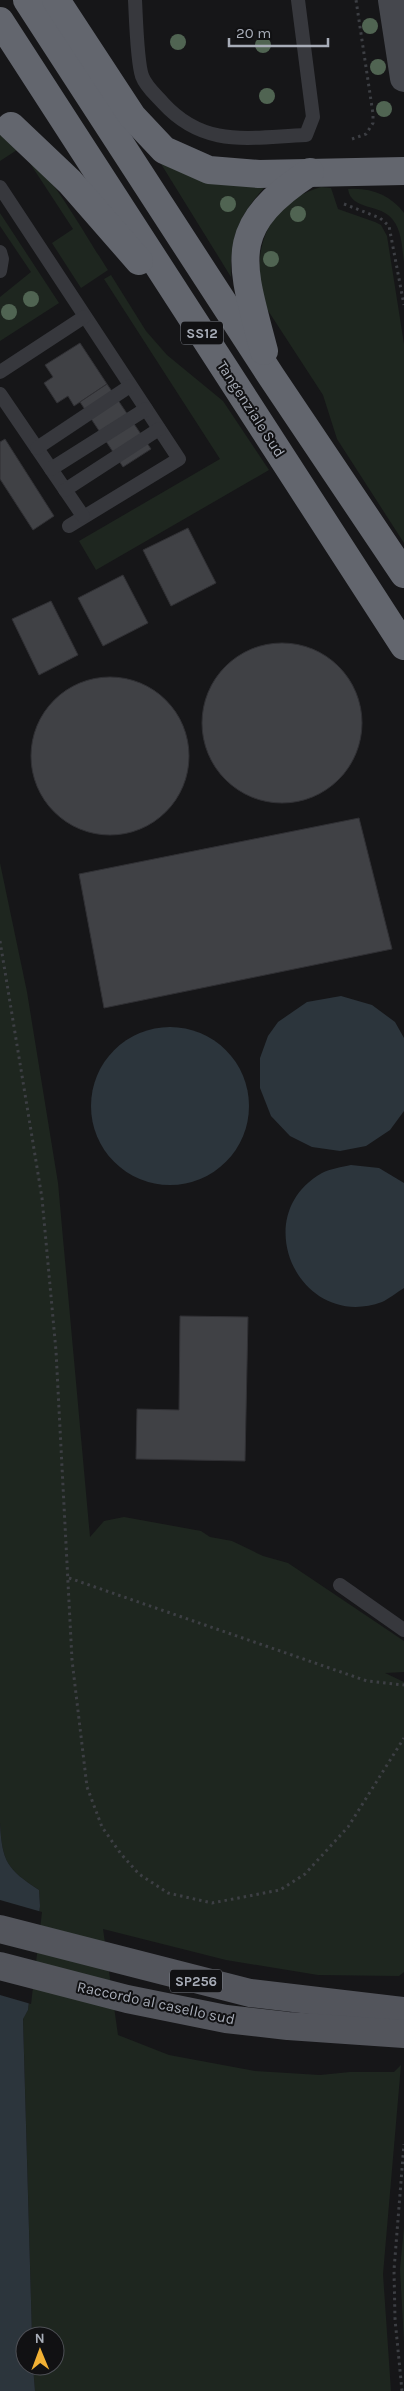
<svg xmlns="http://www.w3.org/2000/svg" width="404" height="2391" viewBox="0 0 404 2391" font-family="Karla,sans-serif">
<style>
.green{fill:#1e261f}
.water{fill:#2c353c}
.pier{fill:#161618}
.building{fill:#404145;stroke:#303034}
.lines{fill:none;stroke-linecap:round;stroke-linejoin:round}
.path{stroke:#3d3f44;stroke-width:3;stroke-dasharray:2.5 4;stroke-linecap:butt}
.lane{stroke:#37383d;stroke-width:14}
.secondary{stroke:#45474d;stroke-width:28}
.primary{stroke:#53555c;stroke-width:28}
.highway{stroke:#63666e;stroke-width:28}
.tree{fill:#506452}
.labels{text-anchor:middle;stroke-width:4;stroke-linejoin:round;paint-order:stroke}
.shield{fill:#111113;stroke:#7b7e86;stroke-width:1}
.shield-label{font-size:14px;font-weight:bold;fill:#a8adb8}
.street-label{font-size:15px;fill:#a8adb8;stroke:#111113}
</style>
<rect width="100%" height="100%" fill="#161618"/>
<g class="green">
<path d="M0,132C33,140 88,240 108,270L81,288L52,243L73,229L20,148L0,161Z"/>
<path d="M158,159L268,183C240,215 230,233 231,277Z"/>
<path d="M321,187L331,188L338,209L375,222L381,225L387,236L404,344V543L337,439L323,395L267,309C248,258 264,203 321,187Z"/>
<path d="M348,189C370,187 391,195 404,213V262C402,249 402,231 393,220C381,203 351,211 348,189Z"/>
<path d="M0,213L59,303L0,341V297L31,272L0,226Z"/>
<path d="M111,275L146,331L167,355L223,401L269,470L96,570L79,541L220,459L104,279Z"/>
<path d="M0,863L27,992L58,1183L90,1537L104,1521L124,1517L201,1531L210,1537L232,1541L263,1556L288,1563L404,1641V1672L385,1673L404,1682V1972L399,1976L318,1975L226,1960L103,1929L118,2035L169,2055L255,2071L320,2075L350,2072H394L401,2065L383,2274L391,2391H35L33,2366H55V2336H32L23,2018L28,2010L40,1906L39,1890C7,1869 2,1862 0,1823Z"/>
<path d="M404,2227V2343L400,2269Z"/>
</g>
<g class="water">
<path d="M341,996L372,1005L395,1022L404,1038V1111L390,1130L366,1146L340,1151L312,1147L290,1136L271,1116L260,1088V1058L268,1036L278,1022L307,1002Z"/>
<circle cx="170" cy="1106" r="79"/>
<path d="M351,1165L379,1168L404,1183V1288C397,1292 389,1299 382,1302C300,1332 246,1216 322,1173C330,1169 342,1167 351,1165Z"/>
<path d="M0,1823C2,1862 7,1869 39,1890L40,1906L28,2010L23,2019L32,2336H25V2366H33L35,2391H0Z"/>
</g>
<path class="pier" d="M0,1900L42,1912L31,2004L0,1995Z"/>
<g class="building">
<path d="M80,343L107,384L74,406L68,396L57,403L44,383L53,377L45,365Z"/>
<path d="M107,384L151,449L123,467L80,402Z"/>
<path d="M5,439L54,516L33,530L0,479V442Z"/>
<path d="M188,528L216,583L171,606L143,550Z"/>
<path d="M123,575L148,623L103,646L78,598Z"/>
<path d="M51,601L78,655L39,675L12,619Z"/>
<circle cx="282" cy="723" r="80"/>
<circle cx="110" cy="756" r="79"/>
<path d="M359,818L392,949L104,1008L79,874Z"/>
<path d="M180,1316L248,1317L245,1461L136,1459L137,1409L179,1410Z"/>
</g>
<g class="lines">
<g class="path">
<path d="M352,139L366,134L373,123V114L356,0"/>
<path d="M344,204L380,218L389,226L404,305"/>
<path d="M0,941L42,1198L56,1351L72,1660L87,1787L102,1827L121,1854L139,1874L168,1893L212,1903L280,1890L305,1874L348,1827L404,1738"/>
<path d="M69,1578L367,1681L404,1685"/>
<path d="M402,2391L395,2319L394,2270L404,2144"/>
</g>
<g class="lane">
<path d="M135,0C136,18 137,61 142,76C146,87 156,95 163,103C205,149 250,137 306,135L313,117L298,0"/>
<path d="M0,187L179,459L69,526"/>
<path d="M0,252L2,259L0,271"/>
<path d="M0,372L84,317"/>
<path d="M0,394L83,516"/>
<path d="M37,448L130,386"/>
<path d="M51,469L146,409"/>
<path d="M65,490L159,429"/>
<path d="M340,1585L404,1630"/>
</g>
<path class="secondary" d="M392,0L404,78"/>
<g class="primary">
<path d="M0,1929L250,1993L404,2011"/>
<path d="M0,1966L127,1999L226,2019L288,2026L404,2034"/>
</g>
<g class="highway">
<path d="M27,0L271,376L404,574"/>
<path d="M56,0L132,116L164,150L209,170L259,174L404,171"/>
<path d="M0,21L404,646"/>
<path d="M11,126L70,182L139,261"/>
<path d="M264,351C241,262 224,228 310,172"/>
</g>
</g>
<g class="tree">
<circle cx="370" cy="26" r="8"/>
<circle cx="178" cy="42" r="8"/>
<circle cx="263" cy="45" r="8"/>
<circle cx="378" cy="67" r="8"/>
<circle cx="267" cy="96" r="8"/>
<circle cx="384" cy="109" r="8"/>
<circle cx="228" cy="204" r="8"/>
<circle cx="298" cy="214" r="8"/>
<circle cx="271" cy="259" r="8"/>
<circle cx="31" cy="299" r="8"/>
<circle cx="9" cy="312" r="8"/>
</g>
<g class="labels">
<g class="shield">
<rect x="181" y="321.5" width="42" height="23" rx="4"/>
<rect x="170" y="1969.5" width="52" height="23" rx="4"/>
</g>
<g class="shield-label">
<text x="202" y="338">SS12</text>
<text x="196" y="1986">SP256</text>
</g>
<g class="street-label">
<text transform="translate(251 409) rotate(57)" y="5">Tangenziale Sud</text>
<text transform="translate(156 2003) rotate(12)" y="5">Raccordo al casello sud</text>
</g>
</g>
<g transform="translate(40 2351) rotate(359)"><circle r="24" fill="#111113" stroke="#4d4f55"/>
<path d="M0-4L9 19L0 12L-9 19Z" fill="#f2b134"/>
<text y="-8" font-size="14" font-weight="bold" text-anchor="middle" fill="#a8adb8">N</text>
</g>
<path d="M229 38v8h99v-8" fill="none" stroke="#a8adb8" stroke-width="2.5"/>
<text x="236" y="38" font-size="15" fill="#a8adb8" stroke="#111113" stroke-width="4" paint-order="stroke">20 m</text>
</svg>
